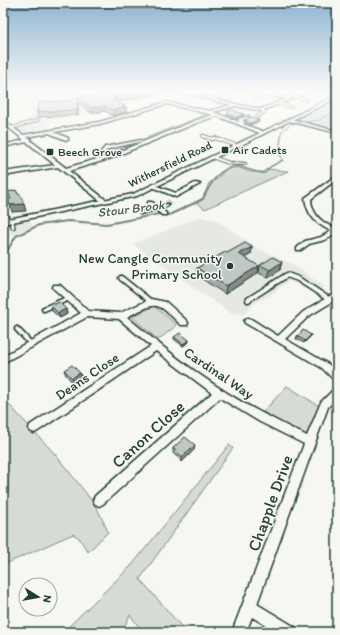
<svg xmlns="http://www.w3.org/2000/svg" width="340" height="635" viewBox="0 0 340 635" font-family="Itim,sans-serif">
<style>
.built{fill:#e6e8e4}
.green{fill:#d6dbd6;stroke:#7a8c85}
.lines{fill:none;stroke-linecap:round;stroke-linejoin:round}
.stream-far2{stroke:#72847d;stroke-width:1}
.stream-far1{stroke:#72847d;stroke-width:1.5}
.stream{stroke:#72847d;stroke-width:2}
.minor-tunnel{stroke:#cbd1cc;stroke-width:6;stroke-dasharray:6 3;stroke-linecap:butt}
.service-far3-casing{stroke:#1f3d34;stroke-width:3.5}
.service-far2-casing{stroke:#1f3d34;stroke-width:4.5}
.service-far1-casing{stroke:#1f3d34;stroke-width:5.5}
.service-casing{stroke:#1f3d34;stroke-width:7}
.minor-casing{stroke:#1f3d34;stroke-width:3}
.tertiary-casing{stroke:#1f3d34;stroke-width:3}
.service-far3{stroke:#f6f6f2;stroke-width:2}
.service-far2{stroke:#f6f6f2;stroke-width:2.5}
.service-far1{stroke:#f6f6f2;stroke-width:3}
.service{stroke:#f6f6f2;stroke-width:4}
.minor{fill:#f6f6f2;fill-rule:evenodd}
.tertiary{fill:#f6f6f2;fill-rule:evenodd}
.wall{fill:#a6aca8;stroke:#1f3d34}
.shaded-wall{fill:#878c88;stroke:#1f3d34}
.building{fill:#c1c8c3;stroke:#1f3d34}
.poi-dot{fill:#1f3d34;stroke:#f6f6f2;stroke-width:1.5}
.labels{text-anchor:middle;stroke-width:3;stroke-linejoin:round;paint-order:stroke}
.far-poi-label{font-size:12px;fill:#1f3d34;stroke:#f6f6f2;text-anchor:start}
.far-street-label{font-size:12px;fill:#1f3d34;stroke:#f6f6f2}
.far-water-label{font-size:13px;font-style:italic;fill:#425a52;stroke:#f6f6f2}
.poi-label{font-size:14px;fill:#1f3d34;stroke:#f6f6f2;text-anchor:end}
.street-label{font-size:14px;fill:#1f3d34;stroke:#f6f6f2}
.near-street-label{font-size:17px;fill:#1f3d34;stroke:#f6f6f2}
</style>
<rect width="100%" height="100%" fill="#f6f6f2"/>
<filter id="ink" filterUnits="userSpaceOnUse"><feTurbulence type="fractalNoise" baseFrequency=".025" numOctaves="2"/><feDisplacementMap in="SourceGraphic" scale="8" xChannelSelector="R" yChannelSelector="G"/><feConvolveMatrix kernelMatrix="1 2 1 2 8 2 1 2 1" color-interpolation-filters="sRGB"/></filter>
<g filter="url(#ink)">
<g class="built">
<path d="M3,91H169L171,92L103,112L54,120L47,122V126L50,128L23,133L13,125L33,118L23,108L3,96Z"/>
<path d="M200,217L216,220L255,247L292,264L325,287L314,293L289,281L269,296L259,300L242,315L238,312L233,315L133,244Z"/>
<path d="M30,219L32,227L9,237L3,250V225Z"/>
</g>
<g class="green">
<path d="M328,102H337V131L298,119Z"/>
<path d="M209,113L215,115L147,141H138Z"/>
<path d="M237,167L250,172H263L266,169L288,171L205,209L196,202L203,198L209,183L217,179L225,170Z"/>
<path d="M154,306L177,325L158,340L132,317Z"/>
<path d="M287,386L319,406L306,436L263,412Z"/>
<path d="M3,398L54,453L86,493L98,510L108,532L88,552L79,538L73,534L3,565V497L8,494L9,475L3,471Z"/>
<path d="M229,445L233,448L140,579L186,632H143L130,615L122,632H63L132,565Z"/>
</g>
<g class="lines">
<path class="stream-far2" d="M281,137V132L291,124L320,120L323,117L337,113"/>
<path class="stream-far1" d="M205,195C212,181 222,164 240,167C249,169 256,173 265,173L270,167L283,160L279,153L281,136"/>
<path class="stream" d="M3,258L16,236L39,225L68,221L107,224L159,214L169,215L203,199L205,194"/>
<path class="minor-tunnel" d="M166,205L170,201"/>
<defs>
<g id="service-far3">
<path d="M294,97L306,100"/>
<path d="M255,98L269,94"/>
<path d="M212,99L224,95"/>
<path d="M278,104L291,107"/>
<path d="M256,117L265,112L261,110"/>
<path d="M12,128L38,120"/>
<path d="M203,136L205,137"/>
</g>
<g id="service-far2">
<path d="M203,136L212,139L215,138L235,145"/>
<path d="M212,157L229,163L245,164"/>
</g>
<g id="service-far1">
<path d="M6,215L9,221"/>
<path d="M12,220L13,227"/>
</g>
<g id="service">
<path d="M121,278L151,302"/>
<path d="M248,300L287,275L298,279L330,300"/>
<path d="M44,309L69,298"/>
<path d="M17,329L31,344"/>
</g>
<g id="minor">
<path d="M176,91H181L235,104L261,109L286,99L252,91L289,97L297,94L287,91L300,93L311,91L261,111L236,106L213,112L239,122L238,119L249,116V118L242,120L245,122L243,124L262,131V133H260L217,116L199,122L109,159L69,171L106,200V202H102L58,167L3,176V172L55,165L27,142L3,147V145L24,140L3,123V120L23,135L99,122L167,102L209,111L232,105ZM167,104L213,115L197,120L108,156L105,152L109,149L143,141L141,140L105,147L101,152L104,157L66,168L31,141V139L26,137L49,133L66,140H68V138L54,132L100,124Z"/>
<path d="M290,119L337,131V133L289,121Z"/>
<path d="M337,175V179L311,199C312,215 322,223 337,229V234L325,240L309,244L301,250H297V248L305,241L321,237L331,231C316,224 307,215 305,198Z"/>
<path d="M195,183L200,184L176,197L152,187L157,186L176,193Z"/>
<path d="M148,202H152L157,206L168,204V206L161,209L166,213V215H162L156,210L140,214V212L152,208L148,204Z"/>
<path d="M54,285H60L88,311L120,313L151,299L166,302L187,321L188,323L187,325H181C155,301 159,301 127,317C158,343 189,369 224,391C250,408 279,422 307,436L321,402L332,391L334,387L337,386V398L328,407L257,604L295,627L297,632H277L252,617L246,632H232L304,444L260,422L220,398L103,504L99,506L95,504L93,500L95,496L212,393L156,351L38,431L34,433L30,431L29,428L30,425L151,346L119,319L87,317L3,363V356L81,313L54,289L53,287Z"/>
<path d="M333,294H337V299L309,316L285,339L328,364L337,371L336,380L333,379L322,368L245,323L244,321L248,318L251,319L278,336L303,312Z"/>
</g>
<path id="tertiary" d="M337,96V98L137,196L3,224V220L133,194L291,118L324,101Z"/>
</defs>
<use href="#service-far3" class="service-far3-casing"/>
<use href="#service-far2" class="service-far2-casing"/>
<use href="#service-far1" class="service-far1-casing"/>
<use href="#service" class="service-casing"/>
<use href="#minor" class="minor-casing"/>
<use href="#tertiary" class="tertiary-casing"/>
<use href="#service-far3" class="service-far3"/>
<use href="#service-far2" class="service-far2"/>
<use href="#service-far1" class="service-far1"/>
<use href="#service" class="service"/>
<use href="#minor" class="minor"/>
<use href="#tertiary" class="tertiary"/>
</g>
<g class="wall">
<path d="M103,92L155,94L117,102L126,107V112L113,116L105,111L91,113L78,102V115L38,117L37,112L78,98L77,97L103,95Z"/>
<path d="M227,114H244L243,116L238,118L237,119L227,116Z"/>
<path d="M246,119L259,122L249,125L246,123Z"/>
<path d="M252,247L251,254L245,258L258,273L225,294L196,275L197,268L227,253Z"/>
<path d="M260,265L280,270L268,278L259,273Z"/>
<path d="M51,306L66,309L67,314L60,318L52,311Z"/>
<path d="M311,335L310,337L304,343L296,339L297,336Z"/>
<path d="M174,337L189,342L183,346L174,339Z"/>
<path d="M64,370L80,373L82,378L74,384L66,375Z"/>
<path d="M195,445L194,450L182,462L173,453V448Z"/>
</g>
<g class="shaded-wall">
<path d="M146,91H155V94L117,102L112,100L116,99L115,97Z"/>
<path d="M78,98V115L77,110Z"/>
<path d="M104,106L105,111L91,113V108Z"/>
<path d="M126,107V112L113,116V110Z"/>
<path d="M244,114L243,116L238,118L237,119L238,116Z"/>
<path d="M259,120V122L249,125L250,123Z"/>
<path d="M24,204L26,211L12,212L10,205Z"/>
<path d="M252,247L251,254L238,262L239,254Z"/>
<path d="M282,262L280,270L268,278L270,270Z"/>
<path d="M259,266L258,273L225,294L226,286Z"/>
<path d="M66,309L67,314L60,318L58,313Z"/>
<path d="M311,335L310,337L304,343L305,341Z"/>
<path d="M189,340V342L183,346V344Z"/>
<path d="M80,373L82,378L74,384L72,378Z"/>
<path d="M195,445L194,450L182,462V457Z"/>
</g>
<g class="building">
<path d="M106,91H146L115,97L103,92Z"/>
<path d="M108,95L117,99L112,100L126,107L113,110L104,106L91,108L77,97Z"/>
<path d="M73,98H78L77,110L37,112L39,102L69,101Z"/>
<path d="M229,109L244,114L238,116L237,118L227,114Z"/>
<path d="M251,117L259,120L250,123L246,121V119Z"/>
<path d="M16,190L18,194H20L24,204L10,205L8,199H11L8,192Z"/>
<path d="M245,243L252,247L239,254L259,266L226,286L197,268L225,252L227,253Z"/>
<path d="M273,257L282,262L270,270L260,265Z"/>
<path d="M59,302L66,309L58,313L51,306Z"/>
<path d="M303,330L311,335L305,341L297,336Z"/>
<path d="M180,333L189,340L183,344L174,337Z"/>
<path d="M72,365L80,373L72,378L64,370Z"/>
<path d="M185,437L195,445L182,457L173,448Z"/>
</g>
</g>
<linearGradient id="sky" x2="0" y2="1"><stop stop-color="#8fb4d1"/><stop offset="0.51" stop-color="#fbfbf9"/><stop offset="1" stop-color="#fbfbf9" stop-opacity="0"/></linearGradient>
<rect width="340" height="180" fill="url(#sky)"/>
<g class="poi-dot">
<rect x="221" y="146" width="8" height="8" rx="2"/>
<rect x="46" y="148" width="8" height="8" rx="2"/>
<circle cx="230" cy="266" r="4"/>
</g>
<g class="labels">
<g class="far-poi-label">
<text x="233" y="154">Air Cadets</text>
<text x="58" y="156">Beech Grove</text>
</g>
<g class="far-street-label">
<text transform="translate(170 164) rotate(-26)" y="4">Withersfield Road</text>
</g>
<g class="far-water-label">
<text transform="translate(131 208) rotate(-7)" y="5">Stour Brook</text>
</g>
<g class="poi-label">
<text x="222" y="263">New Cangle Community<tspan x="222" dy="16">Primary School</tspan></text>
</g>
<g class="street-label">
<text transform="translate(219 373) rotate(34)" y="5">Cardinal Way</text>
<text transform="translate(87 376) rotate(-34)" y="5">Deans Close</text>
</g>
<g class="near-street-label">
<text transform="translate(148 434) rotate(-42)" y="6">Canon Close</text>
<text transform="translate(270 503) rotate(-70)" y="6">Chapple Drive</text>
</g>
</g>
<rect width="340" height="635" fill="none" stroke="#f6f6f2" stroke-width="16"/>
<rect x="8" y="8" width="324" height="619" fill="none" stroke="#1f3d34" stroke-width="1.5" filter="url(#ink)"/>
<g transform="translate(38 597) rotate(101)"><circle r="19" fill="#f6f6f2" stroke="#a0aca6"/>
<path d="M0-3L7 15L0 10L-7 15Z" fill="#1f3d34"/>
<text y="-6" font-size="11" font-weight="bold" text-anchor="middle" fill="#1f3d34">N</text>
</g>
</svg>
